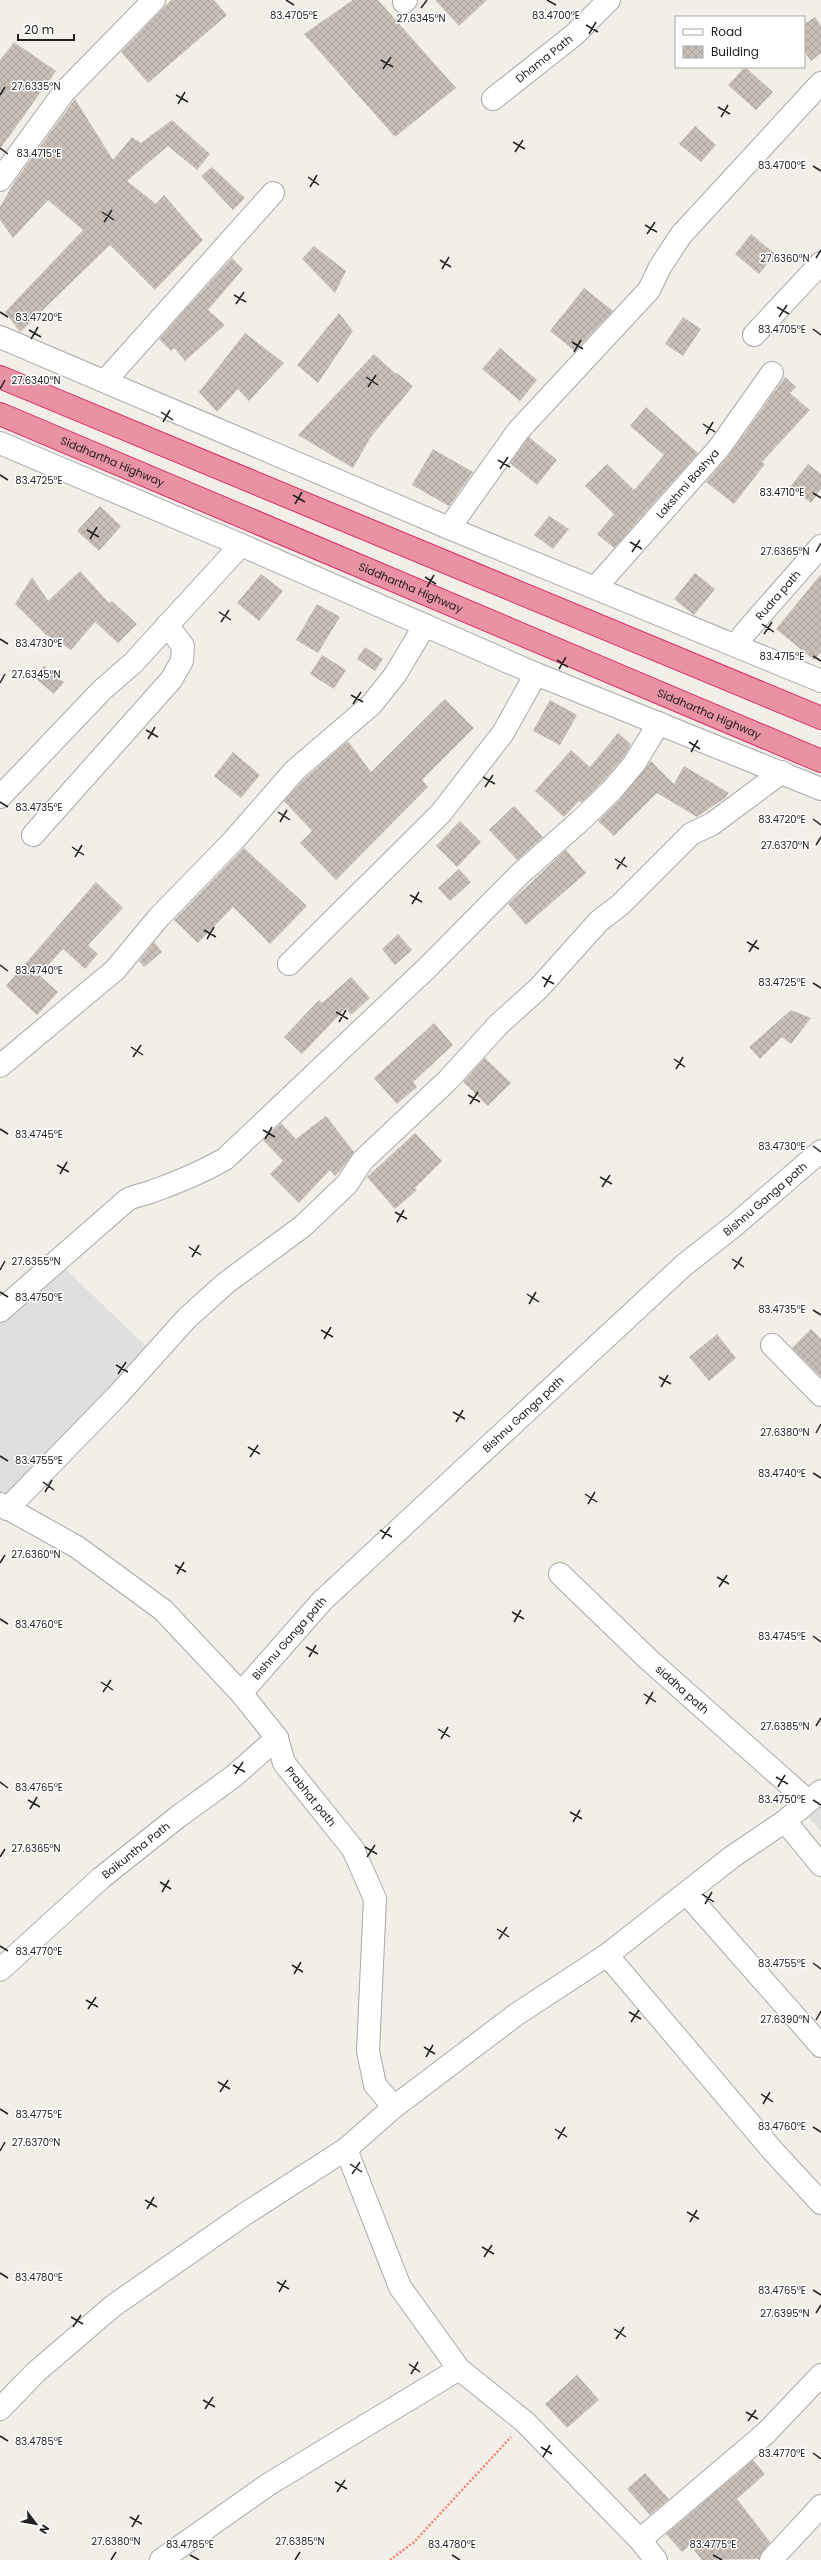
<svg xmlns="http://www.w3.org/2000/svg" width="821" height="2560" viewBox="0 0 821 2560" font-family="Poppins,sans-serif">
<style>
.residential{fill:#e0dfdf}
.building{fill:url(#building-cross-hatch)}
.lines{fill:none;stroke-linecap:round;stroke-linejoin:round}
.minor-casing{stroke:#a9a9a9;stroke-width:24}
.highway-casing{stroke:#dc2a67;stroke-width:24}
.path{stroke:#fa8072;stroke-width:2.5;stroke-dasharray:2 2;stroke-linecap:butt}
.minor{stroke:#fff;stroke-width:22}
.highway{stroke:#e892a2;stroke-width:22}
.ticks{fill:none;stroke:#222;stroke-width:1.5}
.labels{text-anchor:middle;stroke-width:3;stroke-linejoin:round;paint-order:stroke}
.street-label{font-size:11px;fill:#222;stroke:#fff}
.ticks-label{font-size:10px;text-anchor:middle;fill:#222;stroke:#fff;stroke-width:3;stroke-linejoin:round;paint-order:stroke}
</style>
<defs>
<pattern id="building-cross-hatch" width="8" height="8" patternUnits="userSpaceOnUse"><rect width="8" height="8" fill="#c7bfb8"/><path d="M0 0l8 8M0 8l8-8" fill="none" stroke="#aba49e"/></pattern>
</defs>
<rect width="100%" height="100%" fill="#f2efe9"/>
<g class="residential">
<path d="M58,1262L150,1350L0,1512V1311Z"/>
<path d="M821,1805V1831L807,1816Z"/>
</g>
<g class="building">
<path d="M171,0H214L227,15L148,83L121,52Z"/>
<path d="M353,0H378L456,88L395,137L304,34Z"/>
<path d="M435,0H487L459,26Z"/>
<path d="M815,17L821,26V53L811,61L804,51V24Z"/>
<path d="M14,42L56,71L0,149V60Z"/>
<path d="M745,67L773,92L756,110L728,85Z"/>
<path d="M75,99L113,160L132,137L141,143L172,120L210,154L197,170L168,146L127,181L156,204L164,195L203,240L155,290L110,245L20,332L5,312L83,230L48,200L13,238L0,220V207L15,181Z"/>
<path d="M695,126L716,145L701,162L679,144Z"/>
<path d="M212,167L245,198L233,210L201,176Z"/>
<path d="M751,234L775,254L759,274L735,254Z"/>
<path d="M314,246L346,271L335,293L302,259Z"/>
<path d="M232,258L243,269L208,310L225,325L185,361L174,348L171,351L159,339Z"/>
<path d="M584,288L613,311L575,351L550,331Z"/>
<path d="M339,313L353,331L318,383L297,365Z"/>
<path d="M683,317L701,329L683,356L665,344Z"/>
<path d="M245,333L284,363L249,401L238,389L217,412L199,392Z"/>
<path d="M500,348L537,380L520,401L482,369Z"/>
<path d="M374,354L396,374L397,373L413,386L370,438L353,468L298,435Z"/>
<path d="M785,377L796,387L790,393L810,410L762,462L765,464L734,504L706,482L729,455Z"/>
<path d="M646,407L698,453L614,548L597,534L614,514L585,486L607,464L634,490L664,455L630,426Z"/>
<path d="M529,437L557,460L537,485L510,463Z"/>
<path d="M433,449L473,472L449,506L412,485Z"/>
<path d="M808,464L821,474V489L811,503L790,487Z"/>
<path d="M100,506L121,526L99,551L77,531Z"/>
<path d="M549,516L569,529L553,549L534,535Z"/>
<path d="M80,571L109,603L112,601L137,624L118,643L95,622L71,650L45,634L15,604L32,577L48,601Z"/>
<path d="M695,573L715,589L694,615L674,599Z"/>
<path d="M261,574L283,591L259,621L237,603Z"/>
<path d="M821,574V652L814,660L776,629Z"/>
<path d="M317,604L340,617L318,653L296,640Z"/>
<path d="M365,647L383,659L375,671L357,659Z"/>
<path d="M322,655L346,670L334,689L310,674Z"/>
<path d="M44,666L64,682L54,694L35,678Z"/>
<path d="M445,699L474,728L422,780L428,787L336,880L300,843L312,831L284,801L304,779L348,741L371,772Z"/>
<path d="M550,700L577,715L560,745L533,731Z"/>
<path d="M618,733L631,744L624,757L603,781L581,803L579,801L564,817L535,791L571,750L590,767Z"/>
<path d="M233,752L260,775L241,798L214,776Z"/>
<path d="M651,761L674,784L684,766L729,793L725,798L697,817L657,793L614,836L598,821L621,798Z"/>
<path d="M514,806L543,837L517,860L489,830Z"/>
<path d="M460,821L481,842L457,867L436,846Z"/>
<path d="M244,848L307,906L270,944L233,907L198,943L174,920Z"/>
<path d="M566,850L586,873L526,925L508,904Z"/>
<path d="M459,869L471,882L450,901L438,888Z"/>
<path d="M96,882L123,908L88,945L98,954L85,969L63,949L39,975L58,992L37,1015L6,986Z"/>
<path d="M398,934L412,950L395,965L382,949Z"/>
<path d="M154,942L162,952L144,967L139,961Z"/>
<path d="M351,977L370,998L351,1015L346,1008L302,1054L284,1037L319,1000L322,1003Z"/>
<path d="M791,1010L811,1018L791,1044L782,1037L760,1059L749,1047Z"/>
<path d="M434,1023L453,1045L413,1082L417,1087L397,1104L374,1078Z"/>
<path d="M485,1058L511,1083L488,1106L463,1082Z"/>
<path d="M326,1116L354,1152L340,1171L335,1176L330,1170L299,1203L270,1174L283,1161L263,1140L281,1123L296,1139Z"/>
<path d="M415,1133L442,1161L415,1188L417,1190L395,1209L367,1177Z"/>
<path d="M811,1329L821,1339V1377L792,1348Z"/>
<path d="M717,1334L736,1358L709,1381L689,1357Z"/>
<path d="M577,2375L599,2400L567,2428L545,2404Z"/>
<path d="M753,2460L765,2474L737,2499L770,2542L762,2552L759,2559L702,2560L690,2545L682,2552L666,2534Z"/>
<path d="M645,2473L669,2499L650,2515L627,2489Z"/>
</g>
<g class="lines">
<defs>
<g id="minor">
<path d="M404,2L406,0"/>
<path id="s1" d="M493,99L574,35L609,0"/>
<path d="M0,180L64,92L154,0"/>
<path d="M754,335L821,263"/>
<path d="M0,337L449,528L821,681"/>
<path d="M105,381L273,193"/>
<path d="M0,443L241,545L536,674L821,789"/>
<path d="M449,528L518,431L649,290L660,267L681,235L821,83"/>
<path id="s2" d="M596,587L719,448L772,373"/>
<path id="s3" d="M738,646L743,635L821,546"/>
<path d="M0,797L102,690L133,663L241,545"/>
<path d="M33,835L171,680L182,661L183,646L167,625"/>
<path d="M289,964L441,813L503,733L536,674"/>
<path d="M0,1066L115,970L159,917L233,841L295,770L371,705L395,675L425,625"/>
<path d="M0,1311L127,1200C136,1195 144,1195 153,1191C179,1182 202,1172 225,1159L428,967L520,874L580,821L612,790L634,764L659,723"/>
<path d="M772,1345L821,1395"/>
<path id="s4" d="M0,1504L77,1547L163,1610L241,1693L277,1738L284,1763L353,1849L375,1899L368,2051L375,2085L394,2107"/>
<path d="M7,1509L117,1396L187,1318L226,1283L303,1226L347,1184L362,1161L448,1080L499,1024L539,988L599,921L620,905L691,834L712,824L782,772"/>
<path id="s5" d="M560,1574L648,1659L808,1801"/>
<path id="s6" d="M241,1693L322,1601L683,1266L735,1225L821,1151"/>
<path d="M785,1821L821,1865"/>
<path d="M687,1894L821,2046"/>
<path d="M607,1955L773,2151L821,2203"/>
<path id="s7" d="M0,1970L101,1878L179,1816L234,1776L277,1738"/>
<path d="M346,2149L400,2287L459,2369L525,2422L640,2540L656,2560"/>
<path d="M0,2409L36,2372L113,2306L245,2214L346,2149L394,2107L517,2014L607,1955L732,1857L785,1821L821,1791"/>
<path d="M640,2540L766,2433L821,2375"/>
<path d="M161,2560L269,2484L459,2369"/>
<path d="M771,2560L821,2506"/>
</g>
<g id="highway">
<path d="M0,377L821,718"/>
<path id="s8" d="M0,414L821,761"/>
</g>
</defs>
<use href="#minor" class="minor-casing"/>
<use href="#highway" class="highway-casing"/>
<path class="path" d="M390,2560L414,2542L511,2437"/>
<use href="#minor" class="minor"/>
<use href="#highway" class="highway"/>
</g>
<path class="ticks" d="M286,0L294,5M547,0L556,5M421,8L427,0M586,25L598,32M589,34L596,22M381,60L393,67M383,69L391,57M0,95L5,87M176,95L188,102M178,104L185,92M718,107L730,114M721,117L728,105M513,142L525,149M0,148L8,154M515,152L523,140M813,166L821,171M308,177L319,185M310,187L317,175M102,212L114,220M104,222L112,210M645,225L657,232M647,234L655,222M816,258L821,250M440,260L451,267M442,269L449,257M234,295L246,302M236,304L244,292M777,307L789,314M0,312L8,317M779,317L787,305M813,329L821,335M29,330L41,337M31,339L38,327M572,342L583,349M574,352L581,340M366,377L378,385M368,387L376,375M0,389L5,380M161,412L173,420M163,422L170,410M703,424L715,432M706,434L713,422M498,460L510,467M500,469L508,457M0,475L8,480M813,493L821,498M293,495L305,502M295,504L302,492M87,530L99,537M90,539L97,527M630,542L642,549M632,552L640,540M816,552L821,543M425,577L436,584M427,587L434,575M219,612L231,620M221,622L229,610M762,624L774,632M764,634L772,622M0,639L8,644M813,656L821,661M557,660L568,667M559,669L566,657M0,683L5,674M351,695L363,702M353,704L361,692M146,730L158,737M148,739L155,727M689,742L700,749M691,752L698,740M483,777L495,784M485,787L493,775M0,802L8,807M278,812L290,820M813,819L821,825M280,822L287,810M816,845L821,837M72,847L84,855M75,857L82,845M615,859L627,867M617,869L625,857M410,895L422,902M412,904L419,892M204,930L216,937M207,939L214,927M747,942L759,949M749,952L757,940M0,965L8,971M542,977L554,984M813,983L821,988M544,987L551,975M336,1012L348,1019M339,1022L346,1010M131,1047L143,1055M133,1057L141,1045M674,1059L685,1067M676,1069L683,1057M468,1095L480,1102M470,1104L478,1092M0,1129L8,1134M263,1130L275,1137M265,1139L272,1127M813,1146L821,1152M57,1165L69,1172M60,1174L67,1162M600,1177L612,1184M602,1187L610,1175M395,1212L407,1219M397,1222L404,1210M189,1247L201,1255M192,1257L199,1245M732,1259L744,1267M734,1269L742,1257M0,1270L5,1261M0,1292L8,1297M527,1294L539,1302M529,1304L536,1292M813,1310L821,1315M321,1330L333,1337M324,1339L331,1327M116,1365L128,1372M118,1374L126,1362M659,1377L671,1384M661,1387L668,1375M453,1412L465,1419M456,1422L463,1410M816,1433L821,1424M248,1447L260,1454M0,1456L8,1461M250,1457L258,1445M813,1473L821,1478M43,1482L54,1490M45,1492L52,1480M585,1494L597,1502M588,1504L595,1492M380,1530L392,1537M382,1539L390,1527M0,1563L5,1555M175,1565L186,1572M177,1574L184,1562M717,1577L729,1584M719,1587L727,1575M512,1612L524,1619M0,1619L8,1624M514,1622L521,1610M813,1636L821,1642M306,1647L318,1654M309,1657L316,1645M101,1682L113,1690M103,1692L111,1680M644,1694L656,1702M646,1704L653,1692M816,1726L821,1718M438,1729L450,1737M441,1739L448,1727M233,1765L245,1772M235,1774L243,1762M776,1777L788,1784M0,1782L8,1788M778,1787L785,1775M28,1800L40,1807M813,1800L821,1805M30,1809L37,1797M570,1812L582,1819M573,1822L580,1810M365,1847L377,1854M0,1857L5,1849M367,1857L375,1845M160,1882L171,1889M162,1892L169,1880M702,1894L714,1902M705,1904L712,1892M497,1929L509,1937M499,1939L507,1927M0,1946L8,1951M813,1963L821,1969M292,1965L303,1972M294,1974L301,1962M86,2000L98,2007M88,2009L96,1997M629,2012L641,2019M816,2020L821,2011M631,2022L639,2010M424,2047L435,2054M426,2057L433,2045M218,2082L230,2089M220,2092L228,2080M761,2094L773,2102M763,2104L770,2092M0,2109L8,2114M813,2127L821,2132M555,2129L567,2137M558,2139L565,2127M0,2151L5,2142M350,2164L362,2172M352,2174L360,2162M145,2200L157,2207M147,2209L154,2197M687,2212L699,2219M690,2222L697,2210M482,2247L494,2254M484,2257L492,2245M0,2273L8,2278M277,2282L289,2289M813,2290L821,2295M279,2292L286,2280M816,2313L821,2305M71,2317L83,2324M73,2327L81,2315M614,2329L626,2337M616,2339L624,2327M409,2364L420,2372M411,2374L418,2362M203,2400L215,2407M205,2409L213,2397M746,2412L758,2419M748,2421L756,2410M0,2436L8,2441M541,2447L552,2454M813,2453L821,2459M543,2457L550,2445M335,2482L347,2489M337,2492L345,2480M130,2517L142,2524M132,2527L139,2515M190,2555L199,2560M452,2555L460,2560M713,2555L722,2560M111,2560L116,2552M295,2560L300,2552"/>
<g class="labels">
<g class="street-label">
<text dy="4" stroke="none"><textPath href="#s1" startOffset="65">Dhama Path</textPath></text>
<text dy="4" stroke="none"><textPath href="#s8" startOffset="122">Siddhartha Highway</textPath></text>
<text dy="4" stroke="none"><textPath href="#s2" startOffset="138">Lakshmi Bashya</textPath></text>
<text dy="4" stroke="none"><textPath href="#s8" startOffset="446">Siddhartha Highway</textPath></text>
<text dy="4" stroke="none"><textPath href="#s3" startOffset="65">Rudra path</textPath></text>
<text dy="4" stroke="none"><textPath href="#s8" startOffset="770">Siddhartha Highway</textPath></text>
<text dy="4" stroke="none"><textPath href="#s6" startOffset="721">Bishnu Ganga path</textPath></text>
<text dy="4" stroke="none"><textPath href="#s6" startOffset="397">Bishnu Ganga path</textPath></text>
<text dy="4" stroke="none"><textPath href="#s6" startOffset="73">Bishnu Ganga path</textPath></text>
<text dy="4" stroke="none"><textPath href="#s5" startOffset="168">siddha path</textPath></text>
<text dy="4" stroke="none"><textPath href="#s4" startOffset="435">Prabhat path</textPath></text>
<text dy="4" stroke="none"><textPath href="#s7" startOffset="181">Baikuntha Path</textPath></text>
</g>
</g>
<g class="ticks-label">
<text x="294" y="19">83.4705°E</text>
<text x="556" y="19">83.4700°E</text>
<text x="421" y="22">27.6345°N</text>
<text x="36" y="90">27.6335°N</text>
<text x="39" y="157">83.4715°E</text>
<text x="782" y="169">83.4700°E</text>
<text x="785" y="262">27.6360°N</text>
<text x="39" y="321">83.4720°E</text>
<text x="782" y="333">83.4705°E</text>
<text x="36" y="384">27.6340°N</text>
<text x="39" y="484">83.4725°E</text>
<text x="782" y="496">83.4710°E</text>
<text x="785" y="555">27.6365°N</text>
<text x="39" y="647">83.4730°E</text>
<text x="782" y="660">83.4715°E</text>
<text x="36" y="678">27.6345°N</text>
<text x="39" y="811">83.4735°E</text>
<text x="782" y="823">83.4720°E</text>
<text x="785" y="849">27.6370°N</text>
<text x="39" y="974">83.4740°E</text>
<text x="782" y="986">83.4725°E</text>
<text x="39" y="1138">83.4745°E</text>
<text x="782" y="1150">83.4730°E</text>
<text x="36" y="1265">27.6355°N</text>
<text x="39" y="1301">83.4750°E</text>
<text x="782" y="1313">83.4735°E</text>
<text x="785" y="1436">27.6380°N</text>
<text x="39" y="1464">83.4755°E</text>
<text x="782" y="1477">83.4740°E</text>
<text x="36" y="1558">27.6360°N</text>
<text x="39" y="1628">83.4760°E</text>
<text x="782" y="1640">83.4745°E</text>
<text x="785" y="1730">27.6385°N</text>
<text x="39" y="1791">83.4765°E</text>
<text x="782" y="1803">83.4750°E</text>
<text x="36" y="1852">27.6365°N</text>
<text x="39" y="1955">83.4770°E</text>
<text x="782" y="1967">83.4755°E</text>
<text x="785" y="2023">27.6390°N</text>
<text x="39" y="2118">83.4775°E</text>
<text x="782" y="2130">83.4760°E</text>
<text x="36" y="2146">27.6370°N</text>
<text x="39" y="2281">83.4780°E</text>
<text x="782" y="2294">83.4765°E</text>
<text x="785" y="2317">27.6395°N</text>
<text x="39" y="2445">83.4785°E</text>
<text x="782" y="2457">83.4770°E</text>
<text x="116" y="2545">27.6380°N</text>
<text x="300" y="2545">27.6385°N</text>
<text x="190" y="2548">83.4785°E</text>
<text x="452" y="2548">83.4780°E</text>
<text x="713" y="2548">83.4775°E</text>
</g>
<rect x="675" y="16" width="130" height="52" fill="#ffffff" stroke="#a7a7a7"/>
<rect x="683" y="29" width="20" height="6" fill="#ffffff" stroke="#a7a7a7"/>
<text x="711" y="36" font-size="12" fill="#222222">Road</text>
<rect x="683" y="46" width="20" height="12" fill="url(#building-cross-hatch)" stroke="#a7a7a7"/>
<text x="711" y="56" font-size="12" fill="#222222">Building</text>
<g transform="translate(36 2524) rotate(122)" stroke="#ffffff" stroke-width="3" paint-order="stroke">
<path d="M0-3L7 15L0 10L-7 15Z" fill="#222222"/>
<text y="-6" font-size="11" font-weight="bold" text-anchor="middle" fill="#222222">N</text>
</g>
<path d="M18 34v6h56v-6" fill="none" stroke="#222222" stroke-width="2"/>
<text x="24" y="34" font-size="12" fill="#222222" stroke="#ffffff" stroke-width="3" paint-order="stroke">20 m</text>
</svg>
